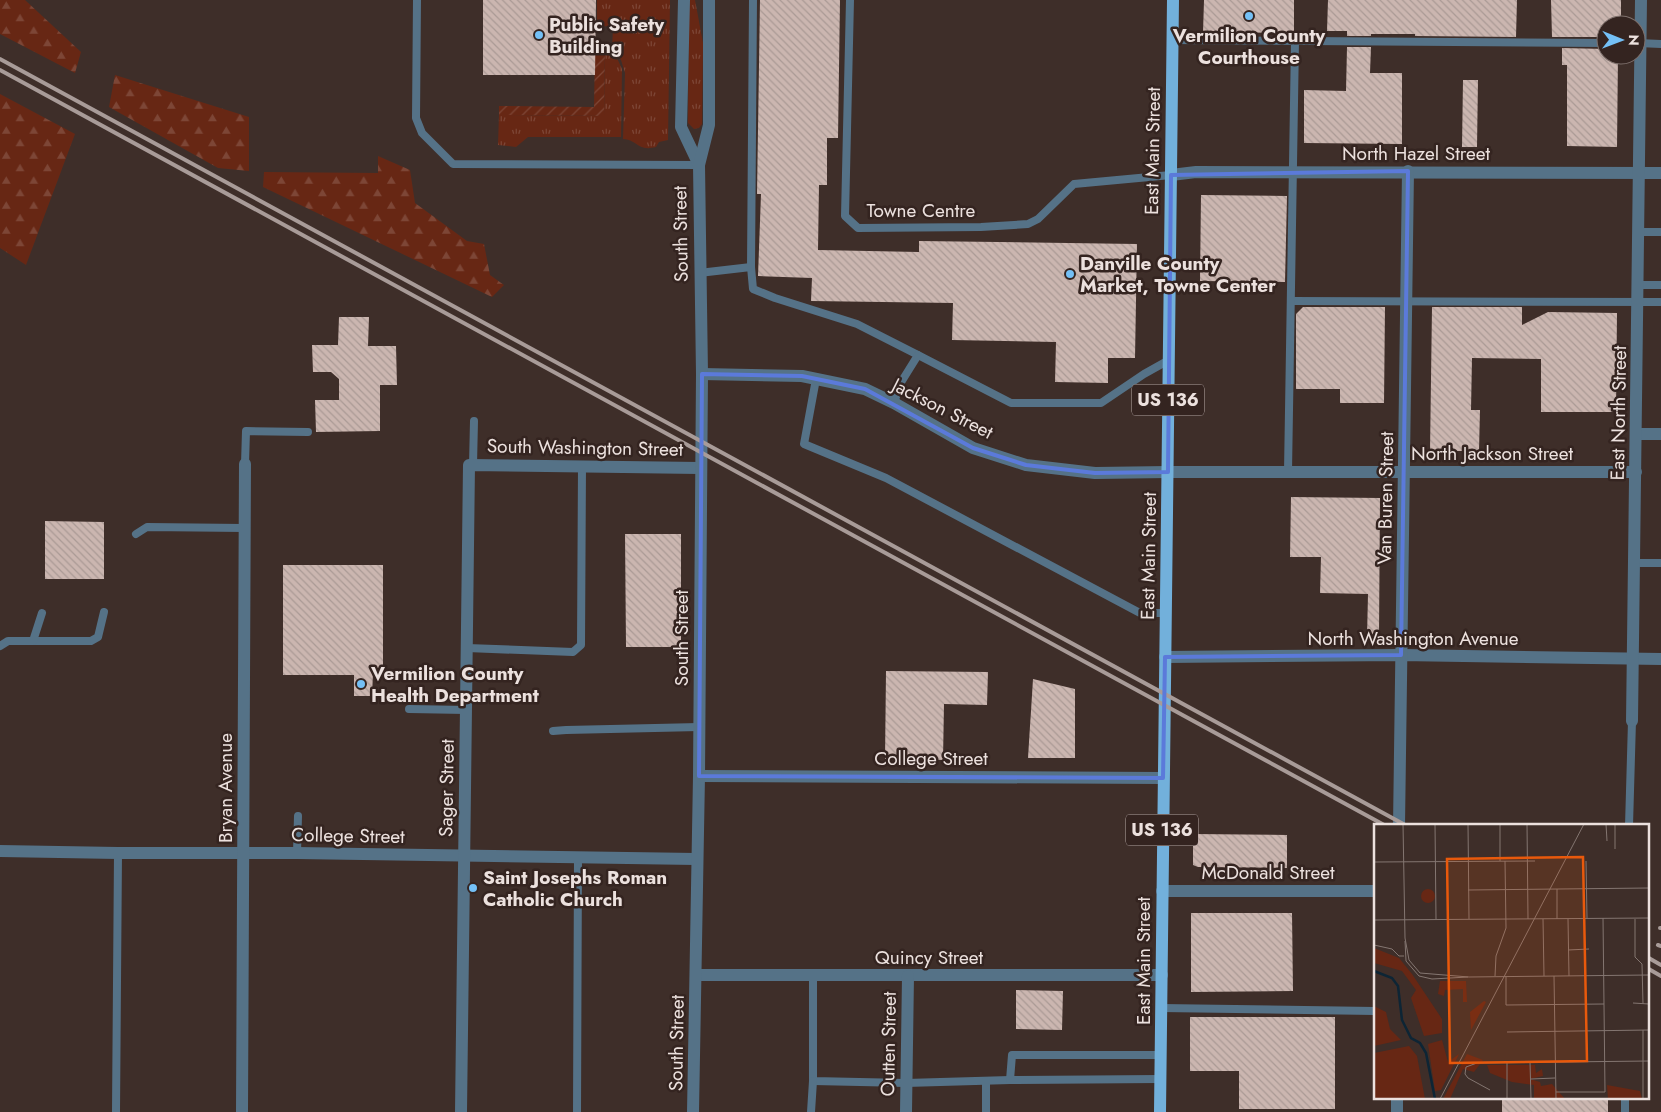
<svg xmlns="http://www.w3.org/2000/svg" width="1661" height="1112" viewBox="0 0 1661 1112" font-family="Jost,sans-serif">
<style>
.grass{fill:url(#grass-tufts)}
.forest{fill:url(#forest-firs)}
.garden{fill:url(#garden-furrows)}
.building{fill:url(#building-back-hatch)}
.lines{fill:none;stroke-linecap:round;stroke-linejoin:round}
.service{stroke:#557287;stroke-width:8}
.minor{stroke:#557287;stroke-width:12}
.primary{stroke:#72b0db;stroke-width:12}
.rail{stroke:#a89b98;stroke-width:4}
.marked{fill:none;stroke:#5b7ada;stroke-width:4;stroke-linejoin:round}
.poi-dot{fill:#74c0f6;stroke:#342420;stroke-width:2}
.labels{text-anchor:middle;stroke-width:5;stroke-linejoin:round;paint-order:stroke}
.shield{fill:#342420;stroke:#b5a8a5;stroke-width:1}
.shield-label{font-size:18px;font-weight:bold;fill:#ece1de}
.poi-label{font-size:19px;font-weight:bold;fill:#ece1de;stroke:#342420;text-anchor:start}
.street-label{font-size:19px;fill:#ece1de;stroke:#342420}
.inset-river{fill:none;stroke:#0d2535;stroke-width:2.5}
.inset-road{fill:none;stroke:#847671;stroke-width:1}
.view{fill:#e8590c;fill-opacity:0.15;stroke:#e8590c;stroke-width:2.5}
.inset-edge{fill:none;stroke:#ece1de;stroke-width:2.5}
</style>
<defs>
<pattern id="grass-tufts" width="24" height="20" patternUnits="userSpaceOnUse" patternTransform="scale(1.25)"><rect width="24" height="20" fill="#672714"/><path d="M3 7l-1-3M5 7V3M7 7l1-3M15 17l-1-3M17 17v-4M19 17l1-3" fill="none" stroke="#7d4636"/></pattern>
<pattern id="forest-firs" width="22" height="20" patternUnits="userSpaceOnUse" patternTransform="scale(1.25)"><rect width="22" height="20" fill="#672714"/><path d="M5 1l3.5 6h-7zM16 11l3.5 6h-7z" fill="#7d4636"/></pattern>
<pattern id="garden-furrows" width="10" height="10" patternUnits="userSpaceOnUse" patternTransform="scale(1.25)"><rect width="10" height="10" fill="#672714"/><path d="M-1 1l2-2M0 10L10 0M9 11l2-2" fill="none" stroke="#7d4636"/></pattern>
<pattern id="building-back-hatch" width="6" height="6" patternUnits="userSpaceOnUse" patternTransform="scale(1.25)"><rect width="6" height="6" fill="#cbb6b0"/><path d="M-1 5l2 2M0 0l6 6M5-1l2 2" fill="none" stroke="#aa9a95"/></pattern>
</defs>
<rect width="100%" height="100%" fill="#3e2e29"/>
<g class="grass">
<path d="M597,0H670L668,140L659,142L656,147C637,152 637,139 623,139L625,73L621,60L612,50L613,28L635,27L597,26Z"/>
<path d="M689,0H695L703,43L702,124L699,128L694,129L688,123Z"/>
<path d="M605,48L617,58L622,69L621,137H528L516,147L498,145L499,115L604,116Z"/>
</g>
<g class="forest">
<path d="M0,0H25L81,52L75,73L0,34Z"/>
<path d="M115,75L249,117V171L218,168L109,107Z"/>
<path d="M0,94L75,134L26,265L0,248Z"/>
<path d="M378,156L410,170L415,203L467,241L484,244L490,275L504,285L492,297L263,187L264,172L378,173Z"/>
</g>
<path class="garden" d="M595,47L605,48L604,116L499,115V106L594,107Z"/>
<g class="building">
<path d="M483,0H596L595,75H483Z"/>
<path d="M760,0H840L838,138H827V185H819L818,250L919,252V241L1137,244L1135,358H1108V383L1055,382L1056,342L952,340L953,303L811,301L812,278L758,276L761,194H757Z"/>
<path d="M1204,0H1294V33L1203,32Z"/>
<path d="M1328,0H1517L1516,37L1415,36V34H1371V36H1347V31H1327Z"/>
<path d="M1551,0H1621V25H1606V37H1552Z"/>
<path d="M1347,47H1371L1370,73H1402V144L1304,143V90L1346,91Z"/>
<path d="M1562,48L1606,49V55H1618L1617,147L1567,146V65H1562Z"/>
<path d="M1463,80H1478L1477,147H1462Z"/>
<path d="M1201,195L1287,196L1285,282L1200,281Z"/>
<path d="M1303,307H1385L1384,403H1340V389H1296V314Z"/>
<path d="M1432,307H1522V325L1548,312L1617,313L1616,412H1541V359L1472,358L1471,410H1480L1479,451H1430Z"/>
<path d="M339,317H369L368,346H396L397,385H380V431L316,432L315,400H339V379L331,372H313L312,345H338Z"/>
<path d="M1291,497L1380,498L1379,637H1367L1368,594L1320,593L1321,557H1290Z"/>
<path d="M45,521L104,522V579H45Z"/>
<path d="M625,534H681V647H626Z"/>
<path d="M283,565H383V673H373L372,696H354V675H283Z"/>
<path d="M886,671L988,672L987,705L944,704L943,760L885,759Z"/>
<path d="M1033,679L1075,689V758H1028Z"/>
<path d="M1193,834L1287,835V868L1198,867L1193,865Z"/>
<path d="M1191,913H1292L1293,991L1191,992Z"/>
<path d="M1016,990L1063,991L1062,1030L1016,1029Z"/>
<path d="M1190,1017H1335V1109H1239V1071H1190Z"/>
<rect x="1502" y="1098" width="106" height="14"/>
</g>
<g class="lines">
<g class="service">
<path d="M417,0L416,118L422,133L453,164L699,165"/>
<path d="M753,0L751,267L753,289L775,298L857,324L918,355L900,384L894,403"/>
<path d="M850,0L845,216L858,228L981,227L1028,224L1038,219L1074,184L1171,175"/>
<path d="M1172,40L1606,43"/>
<path d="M1638,43L1661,44"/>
<path d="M1639,232H1661"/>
<path d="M699,273L751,267"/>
<path d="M1638,285H1661"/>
<path d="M1291,301L1661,302"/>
<path d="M918,355L1011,403H1101L1144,374L1169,360"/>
<path d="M816,379L804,444L886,478L1140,613H1166"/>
<path d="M245,464L246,431L308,432"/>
<path d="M473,465L474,421"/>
<path d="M1288,472L1295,41"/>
<path d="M136,534L147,527L244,528"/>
<path d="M1634,563H1661"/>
<path d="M33,641H91L98,637L104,612"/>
<path d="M0,646L8,641H33L42,613"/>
<path d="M467,648L573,652L581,645L582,466"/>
<path d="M409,709L466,710"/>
<path d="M553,731L566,730L699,727"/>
<path d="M1629,826L1632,721"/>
<path d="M297,853L298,816"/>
<path d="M813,976V1081L906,1083L1010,1080"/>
<path d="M1161,1008L1375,1011"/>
<path d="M1160,1079L1010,1080L1012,1055H1161"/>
<path d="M986,1081V1112"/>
<path d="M116,1112L118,853"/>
<path d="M577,1112L578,857"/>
<path d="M811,1112L813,1081"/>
<path d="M1625,1112V1098"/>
</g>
<g class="minor">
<path d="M684,0L681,127L699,165"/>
<path d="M1171,175L1196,172L1661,173"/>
<path d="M702,374L802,376L865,389L894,403L973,448L1026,465L1095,473L1168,472H1636"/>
<path d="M1636,434H1661"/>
<path d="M1165,657L1401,655L1661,659"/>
<path d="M1632,721L1641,0"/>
<path d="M699,776L1163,778"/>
<path d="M1399,826L1408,171"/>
<path d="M0,851L118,853H297L696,859"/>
<path d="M1162,891H1375"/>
<path d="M696,975H1162"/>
<path d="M242,1112L245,464"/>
<path d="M461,1112L469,465L700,468"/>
<path d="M693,1112L699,776L702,374L699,165L709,125V0"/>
<path d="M906,1112L908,976"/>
<path d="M1397,1112V1098"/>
</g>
<path class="primary" d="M1160,1112L1173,0"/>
<g class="rail">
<path d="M0,59L1407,826"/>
<path d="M0,70L1386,826"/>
<path d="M1660,928H1661"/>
<path d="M1658,945L1661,946"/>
<path d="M1647,957L1661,965"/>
<path d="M1647,968L1661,976"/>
</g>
</g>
<path class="marked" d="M1408,171L1401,655L1165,657L1163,778L699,776L702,374L802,376L865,389L973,448L1026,465L1095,473L1168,472L1171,175Z"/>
<g class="poi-dot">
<circle cx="1249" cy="16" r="5"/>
<circle cx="539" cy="35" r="5"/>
<circle cx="1070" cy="274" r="5"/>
<circle cx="361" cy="684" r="5"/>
<circle cx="473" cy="888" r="5"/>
</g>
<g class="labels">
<g class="shield">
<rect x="1132" y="384.5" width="72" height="31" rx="4"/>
<rect x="1126" y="814.5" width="72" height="31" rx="4"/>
</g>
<g class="shield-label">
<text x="1168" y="406">US 136</text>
<text x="1162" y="836">US 136</text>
</g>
<g class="poi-label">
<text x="549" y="31">Public Safety<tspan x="549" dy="22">Building</tspan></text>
<text x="1249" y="42" text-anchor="middle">Vermilion County<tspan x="1249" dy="22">Courthouse</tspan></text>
<text x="1080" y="270">Danville County<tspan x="1080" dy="22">Market, Towne Center</tspan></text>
<text x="371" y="680">Vermilion County<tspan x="371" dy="22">Health Department</tspan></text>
<text x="483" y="884">Saint Josephs Roman<tspan x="483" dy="22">Catholic Church</tspan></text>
</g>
<g class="street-label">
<text transform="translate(1152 151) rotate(-89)" y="7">East Main Street</text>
<text x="1416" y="160">North Hazel Street</text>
<text x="921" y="217">Towne Centre</text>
<text transform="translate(680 234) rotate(-91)" y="7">South Street</text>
<text transform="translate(943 408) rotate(27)" y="7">Jackson Street</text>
<text transform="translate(1618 413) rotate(-89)" y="7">East North Street</text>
<text transform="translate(585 447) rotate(1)" y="7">South Washington Street</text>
<text x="1492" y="460">North Jackson Street</text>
<text transform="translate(1385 498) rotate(-89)" y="7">Van Buren Street</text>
<text transform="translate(1148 556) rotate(-89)" y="7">East Main Street</text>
<text transform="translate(681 638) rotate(-90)" y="7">South Street</text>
<text x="1413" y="645">North Washington Avenue</text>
<text x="931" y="765">College Street</text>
<text transform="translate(225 788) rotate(-90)" y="7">Bryan Avenue</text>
<text transform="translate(446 788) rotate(-89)" y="7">Sager Street</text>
<text transform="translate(348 835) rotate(1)" y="7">College Street</text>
<text x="1268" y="879">McDonald Street</text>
<text x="929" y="964">Quincy Street</text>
<text transform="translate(1143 961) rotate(-90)" y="7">East Main Street</text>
<text transform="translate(676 1043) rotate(-89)" y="7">South Street</text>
<text transform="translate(888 1044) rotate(-89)" y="7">Outten Street</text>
</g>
</g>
<g transform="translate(1374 824)">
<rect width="275" height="275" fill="#3e2e29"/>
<path d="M66,157H92L93,178H89V165L71,166L70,172L64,170Z" fill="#672714"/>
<path d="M0,124L25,134L38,150L68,195V209L50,212L37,174L42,166L28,147L0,139ZM110,177L112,178L97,206L96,188ZM0,182L12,188L16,205L27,216L0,222ZM68,216L74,238L85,230L67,266L61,267L54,220ZM35,222L43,232L51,275H0V229ZM93,230L109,236L100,248L89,245L76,275H69ZM113,241H161L162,249L168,245L169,252L156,255L166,258L167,262L178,260L191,275H160V261L138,258L116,249ZM233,261L266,267L268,275H234Z" fill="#672714"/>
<path d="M47 72a7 7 0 1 1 14 0a7 7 0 1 1-14 0Z" fill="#672714"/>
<path class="inset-river" d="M0,147L18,154L24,162L28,196L37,214L46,219L52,229L61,275"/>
<path class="inset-road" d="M29,0L31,114L35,136L46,149L95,153L275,151M61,0L62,95M94,0L95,95M126,0V37M153,0L154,95M232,0L233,17M241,0V25M212,37L213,94M0,38L161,37M183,65V95M94,66L275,64M169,95L170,152M194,95L195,152M261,95V133L268,140L269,180M0,96L275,94M31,117L32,137L45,152L58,155L94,153M0,121L18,125L25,132H30M194,126L215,125M121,152L122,132L132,104L131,37M132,152V181L230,180M180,152L182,275M259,179L275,180M269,206V275M133,208L275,206M156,238L157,275M133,239V275M157,255L181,254M116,266L94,254L91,250L92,243L103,239L275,237M182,268H231L229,94M66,275L210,0"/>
<path class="view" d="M209,33L213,237L76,239L73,35Z"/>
<rect width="275" height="275" class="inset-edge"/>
</g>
<g transform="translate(1621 40) rotate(91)"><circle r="24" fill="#342420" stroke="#7e706c"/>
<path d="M0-4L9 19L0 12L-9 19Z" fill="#74c0f6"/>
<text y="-8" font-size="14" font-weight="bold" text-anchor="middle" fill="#ece1de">N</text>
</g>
</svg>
